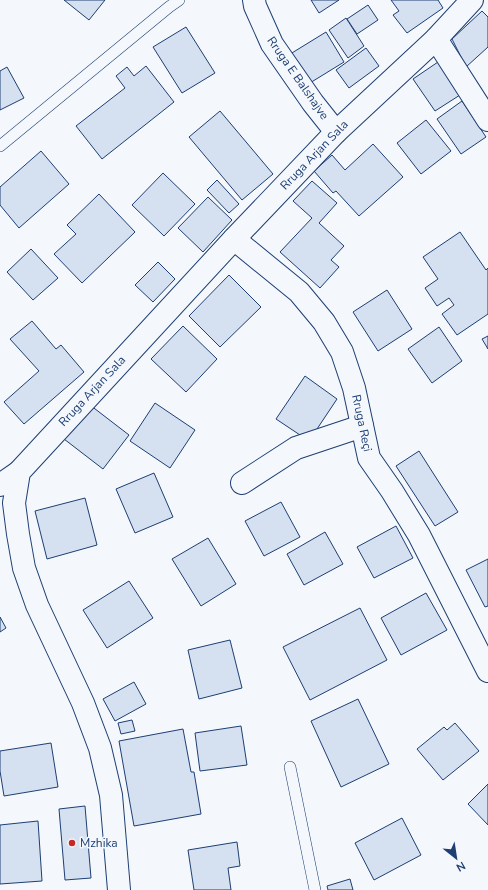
<svg xmlns="http://www.w3.org/2000/svg" width="488" height="890" viewBox="0 0 488 890" font-family="'Nunito Sans',sans-serif">
<style>
.building{fill:#d5e0f0;stroke:#1d3f73}
.lines{fill:none;stroke-linecap:round;stroke-linejoin:round}
.service-casing{stroke:#1d3f73;stroke-width:12}
.minor-casing{stroke:#1d3f73;stroke-width:24}
.tertiary-casing{stroke:#1d3f73;stroke-width:24}
.service{stroke:#f4f7fb;stroke-width:11}
.minor{stroke:#f4f7fb;stroke-width:22}
.tertiary{stroke:#f4f7fb;stroke-width:22}
.poi-dot{fill:#c62828;stroke:#f4f7fb;stroke-width:1.5}
.labels{text-anchor:middle;stroke-width:3;stroke-linejoin:round;paint-order:stroke}
.street-label{font-size:12px;fill:#1d3f73;stroke:#f4f7fb}
.poi-label{font-size:12px;fill:#1d3f73;stroke:#f4f7fb;text-anchor:start}
</style>
<rect width="100%" height="100%" fill="#f4f7fb"/>
<g class="building">
<path d="M64,0H105L89,20Z"/>
<path d="M311,0H339L319,13Z"/>
<path d="M391,0H438L443,8L407,33L393,15L399,11Z"/>
<path d="M368,5L378,20L357,34L347,19Z"/>
<path d="M482,11L488,17V47L466,67L452,39Z"/>
<path d="M346,18L364,46L348,58L329,30Z"/>
<path d="M186,27L215,73L182,93L153,47Z"/>
<path d="M326,32L344,62L305,86L287,56Z"/>
<path d="M366,48L379,66L349,88L336,70Z"/>
<path d="M438,62L460,95L435,111L413,79Z"/>
<path d="M146,66L174,102L102,159L76,126L125,88L116,76L127,67L134,76Z"/>
<path d="M7,67L24,98L0,110V71Z"/>
<path d="M462,101L486,137L461,154L437,119Z"/>
<path d="M220,111L273,174L242,200L189,137Z"/>
<path d="M426,120L451,151L421,174L397,143Z"/>
<path d="M373,144L403,177L359,216L336,191L333,193L314,171L332,155L345,170Z"/>
<path d="M41,151L69,184L19,228L0,205V187Z"/>
<path d="M163,173L195,204L164,236L132,205Z"/>
<path d="M217,180L239,204L229,213L207,190Z"/>
<path d="M312,181L337,203L319,223L344,246L331,260L339,267L320,288L280,252L312,218L293,201Z"/>
<path d="M99,194L135,232L82,283L54,254L76,234L67,225Z"/>
<path d="M208,197L232,220L203,252L178,228Z"/>
<path d="M460,232L486,270L488,268V314L457,335L442,314L454,305L449,298L437,306L425,288L438,279L423,257Z"/>
<path d="M31,249L58,278L33,300L7,272Z"/>
<path d="M158,262L175,279L153,302L135,285Z"/>
<path d="M229,275L261,307L220,347L189,316Z"/>
<path d="M387,290L412,329L378,351L353,312Z"/>
<path d="M32,321L56,349L61,345L84,372L24,424L4,402L39,371L10,339Z"/>
<path d="M183,326L217,359L186,392L151,359Z"/>
<path d="M439,327L462,361L432,383L408,349Z"/>
<path d="M488,336V349L482,339Z"/>
<path d="M305,376L337,399L309,441L276,419Z"/>
<path d="M155,403L195,430L170,468L130,441Z"/>
<path d="M90,405L129,435L103,469L64,439Z"/>
<path d="M419,451L458,512L435,526L396,466Z"/>
<path d="M154,473L173,517L135,533L116,489Z"/>
<path d="M85,498L97,545L47,559L35,511Z"/>
<path d="M281,502L300,537L264,556L245,521Z"/>
<path d="M396,526L413,558L374,578L357,547Z"/>
<path d="M325,532L343,564L304,585L287,554Z"/>
<path d="M208,538L236,584L201,606L172,559Z"/>
<path d="M488,559V606L485,607L466,570Z"/>
<path d="M129,581L153,618L107,648L83,610Z"/>
<path d="M426,593L447,630L401,655L381,618Z"/>
<path d="M360,608L387,660L310,700L283,647Z"/>
<path d="M0,617L6,628L0,632Z"/>
<path d="M230,640L242,688L199,699L188,650Z"/>
<path d="M134,682L146,704L115,721L103,699Z"/>
<path d="M358,699L389,764L341,787L311,721Z"/>
<path d="M132,720L135,731L121,734L118,723Z"/>
<path d="M455,723L479,751L443,780L417,749L444,727L447,730Z"/>
<path d="M241,726L247,765L200,771L195,733Z"/>
<path d="M183,729L191,772H194L201,814L134,826L119,741Z"/>
<path d="M51,743L58,787L4,796L0,771V751Z"/>
<path d="M488,784V825L468,804Z"/>
<path d="M85,806L91,878L65,880L59,809Z"/>
<path d="M402,818L421,855L374,880L355,843Z"/>
<path d="M38,821L42,881L0,884V825Z"/>
<path d="M237,842L240,866L228,868L231,890H194L188,850Z"/>
<path d="M350,879L353,890H328L327,886Z"/>
</g>
<g class="lines">
<defs>
<g id="service">
<path d="M0,146L169,7L179,0"/>
<path d="M290,767L315,890"/>
</g>
<g id="minor">
<path d="M254,0L255,6L272,44L313,103L336,132"/>
<path d="M436,39L488,120"/>
<path d="M234,239L299,292L324,322L342,352L354,388L369,458L392,491L419,535L488,671"/>
<path d="M242,483L296,448L362,426"/>
<path d="M0,485L19,472"/>
</g>
<path id="tertiary" d="M119,890L111,795L100,748L83,703L37,605L24,568L18,534L14,503L19,472L234,239L336,132L436,39L472,0"/>
</defs>
<use href="#service" class="service-casing"/>
<use href="#minor" class="minor-casing"/>
<use href="#tertiary" class="tertiary-casing"/>
<use href="#service" class="service"/>
<use href="#minor" class="minor"/>
<use href="#tertiary" class="tertiary"/>
</g>
<circle class="poi-dot" cx="72" cy="843" r="4"/>
<g class="labels">
<g class="street-label">
<text transform="translate(298 78) rotate(55)" y="4">Rruga E Balshajve</text>
<text transform="translate(314 155) rotate(-46)" y="4">Rruga Arjan Sala</text>
<text transform="translate(92 391) rotate(-47)" y="4">Rruga Arjan Sala</text>
<text transform="translate(362 423) rotate(78)" y="4">Rruga Reçi</text>
</g>
<g class="poi-label">
<text x="80" y="847">Mzhika</text>
</g>
</g>
<g transform="translate(456 858) rotate(150)" stroke="#f4f7fb" stroke-width="3" paint-order="stroke">
<path d="M0-3L7 15L0 10L-7 15Z" fill="#1d3f73"/>
<text y="-6" font-size="11" font-weight="bold" text-anchor="middle" fill="#1d3f73">N</text>
</g>
</svg>
